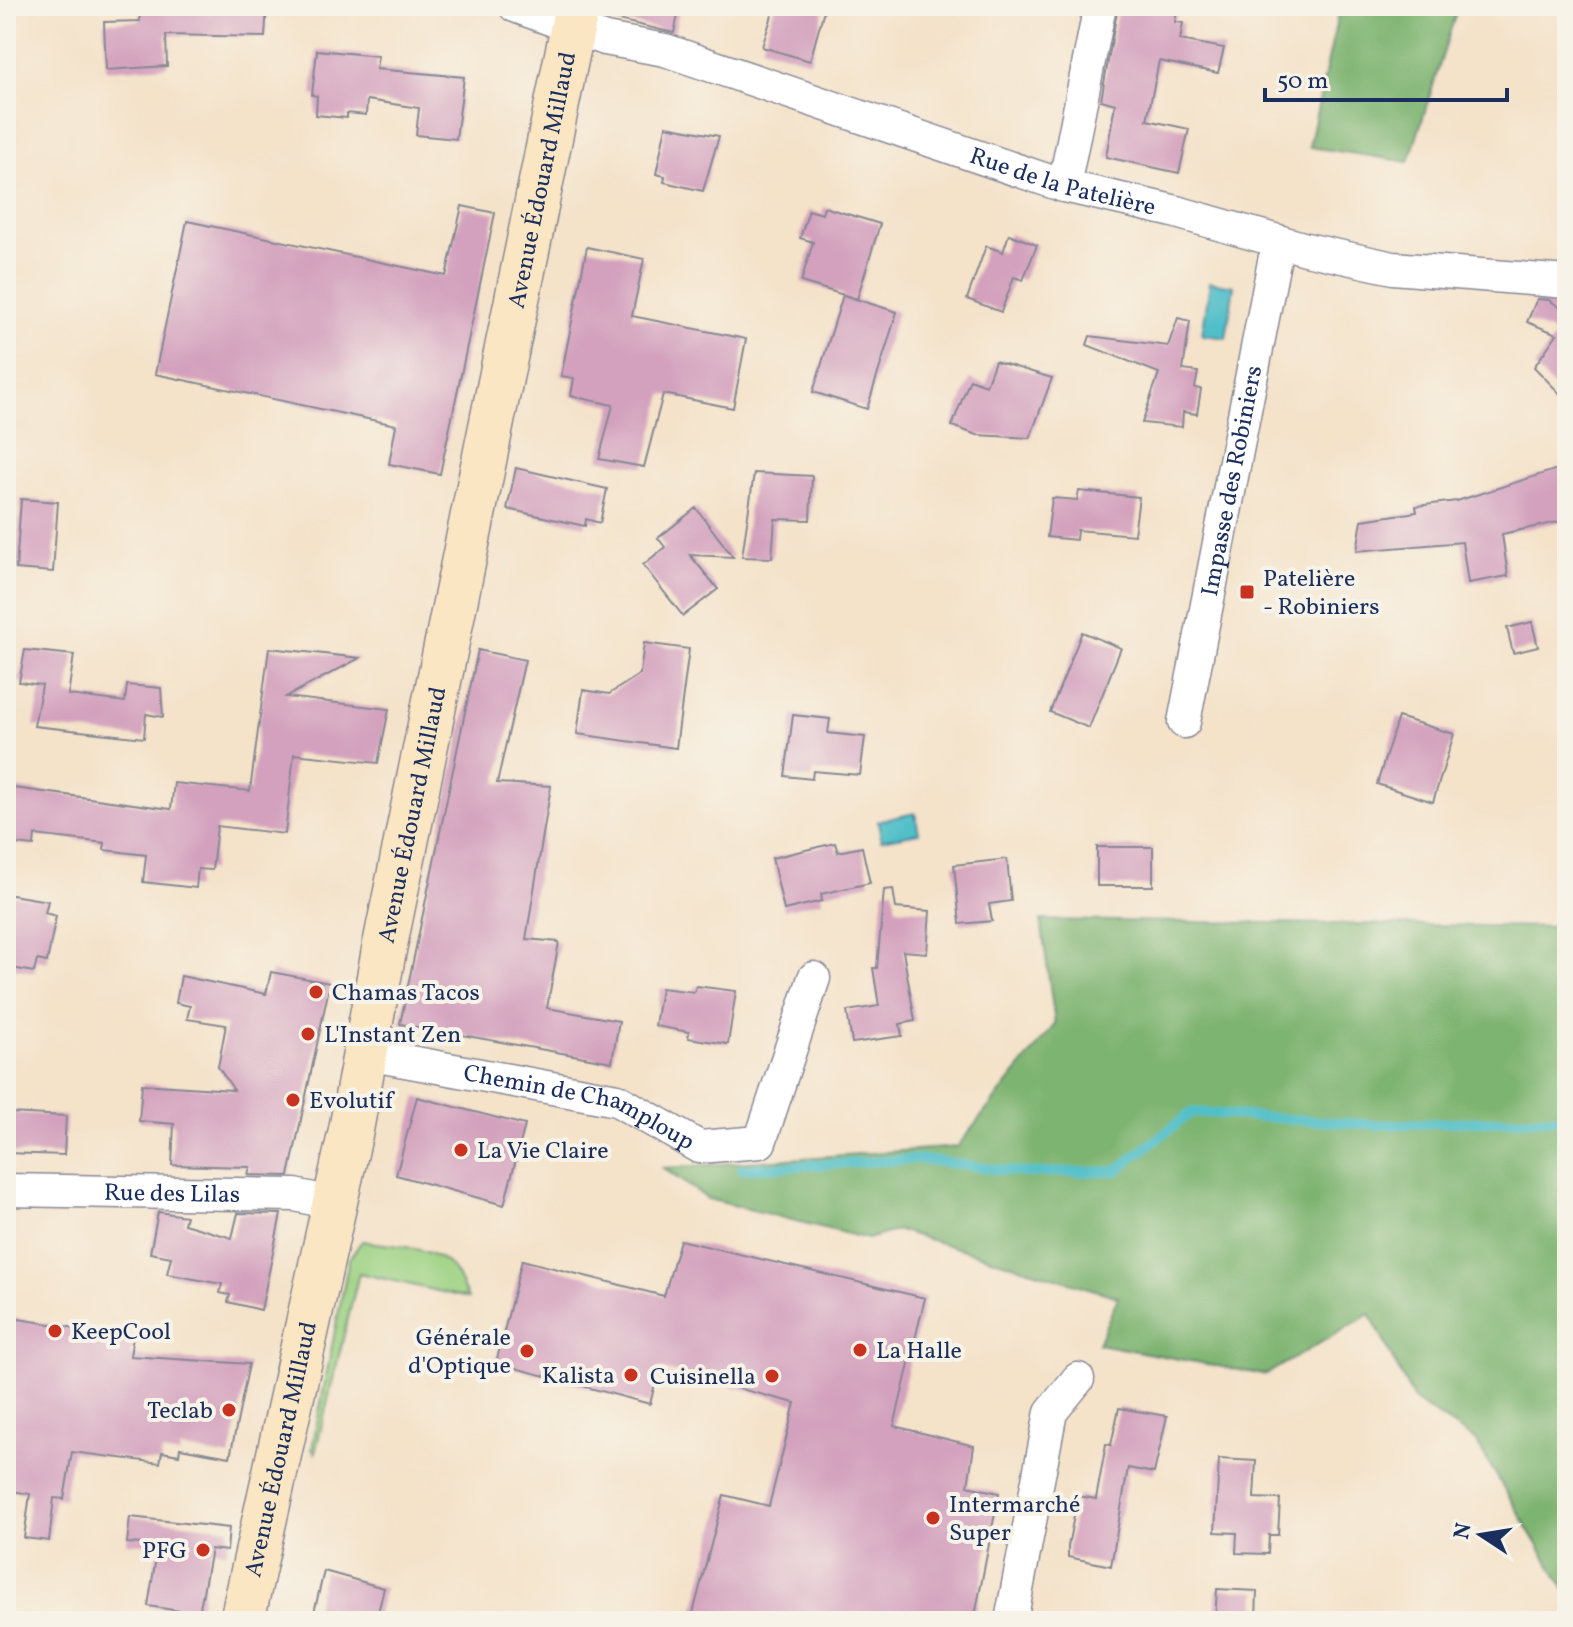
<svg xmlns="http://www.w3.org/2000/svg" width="1573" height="1627" viewBox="0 0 1573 1627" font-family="Vollkorn,serif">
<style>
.green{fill:#9ed283;stroke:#5c8070;stroke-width:2}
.forest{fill:#7eb471;stroke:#4c7268;stroke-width:2}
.water{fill:#51bfc8;stroke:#367793;stroke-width:2}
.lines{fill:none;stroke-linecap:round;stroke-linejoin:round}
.stream{stroke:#51bfc8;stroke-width:10}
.building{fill:#d3a1bd}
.minor-casing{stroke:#888894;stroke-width:35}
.secondary-casing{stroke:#888894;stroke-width:47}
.minor{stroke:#fff;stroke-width:32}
.secondary{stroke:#fbe6c4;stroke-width:44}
.poi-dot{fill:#c8321e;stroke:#f7f3e8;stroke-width:3}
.labels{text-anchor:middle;stroke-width:8;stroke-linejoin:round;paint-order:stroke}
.street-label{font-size:24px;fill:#1b2f5e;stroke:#f7f3e8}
.poi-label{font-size:24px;fill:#1b2f5e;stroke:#f7f3e8;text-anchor:start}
</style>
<rect width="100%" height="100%" fill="#f7f3e8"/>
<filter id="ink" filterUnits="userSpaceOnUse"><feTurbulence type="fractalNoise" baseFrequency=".0125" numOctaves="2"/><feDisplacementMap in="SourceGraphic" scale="16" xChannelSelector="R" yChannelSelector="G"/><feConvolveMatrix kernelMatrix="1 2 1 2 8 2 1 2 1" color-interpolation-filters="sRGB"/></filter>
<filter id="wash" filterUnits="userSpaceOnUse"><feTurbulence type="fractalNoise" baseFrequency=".006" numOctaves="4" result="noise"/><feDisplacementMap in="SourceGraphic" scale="32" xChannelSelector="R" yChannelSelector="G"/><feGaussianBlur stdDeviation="1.8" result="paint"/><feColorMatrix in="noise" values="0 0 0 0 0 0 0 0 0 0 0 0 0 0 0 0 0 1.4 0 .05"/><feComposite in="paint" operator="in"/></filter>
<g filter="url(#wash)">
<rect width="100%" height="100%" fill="#f4e2c9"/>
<path class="green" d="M362,1241C390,1246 433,1245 453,1269C459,1277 463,1289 468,1298L359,1273L315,1453L312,1449L349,1259Z"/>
<g class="forest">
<path d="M1340,6H1458L1409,162L1309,147Z"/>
<path d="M1041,920L1567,927V1593L1475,1440L1414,1400L1370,1314L1265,1375L1098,1344L1118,1297L898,1230L868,1239L708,1199L663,1168L957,1147L1055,1024Z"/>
</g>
<g class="water">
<path d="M1210,282L1234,286L1226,338L1202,335Z"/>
<path d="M915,813L919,833L881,840L878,821Z"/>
</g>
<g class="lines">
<path class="stream" d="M742,1169L920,1159L1024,1173L1116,1171L1192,1112L1377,1125L1567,1118"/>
</g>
<g id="blocks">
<g class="building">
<path d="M140,6H267L265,37L166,35L167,66L106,70L104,22L140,21Z"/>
<path d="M601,6H680L674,33L601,16Z"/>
<path d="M775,6H809L824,10L810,61L762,47Z"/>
<path d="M1118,6H1178L1175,22L1183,23L1180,40L1224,48L1218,73L1159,61L1147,120L1189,129L1179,173L1106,157L1115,104L1101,100Z"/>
<path d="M317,50L378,56L376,69L464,77L456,139L416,135L419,108L367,100L366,115L347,113V118L316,115L317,96L312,95Z"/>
<path d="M666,126L719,136L703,191L664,182L665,176L656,174Z"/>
<path d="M462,206L495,213L440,474L389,464L396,425L155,374L187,221L446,276Z"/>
<path d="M824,207L880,224L857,299L801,282L813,242L800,238L809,210L822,214Z"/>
<path d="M1009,234L1037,245L1023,280L1014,277L1001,312L967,299L986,246L1003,252Z"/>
<path d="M587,247L644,259L632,316L746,339L733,408L663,394L644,467L599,459L613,405L571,396L574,378L561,376Z"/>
<path d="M843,295L897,312L867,409L813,392Z"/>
<path d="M1537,299L1549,300L1567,312V401L1534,367L1557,334L1527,322Z"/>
<path d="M1178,318L1190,321L1183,370L1198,372L1195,388L1201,389L1197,414L1183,412L1182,427L1142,423L1159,373L1087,345L1090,336L1168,346Z"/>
<path d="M995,361L1052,378L1030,438L977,435L952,426L970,379L986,385Z"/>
<path d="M1567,466V520L1502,534L1508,576L1468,583L1462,542L1357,551L1362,520L1417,512L1416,506L1457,501Z"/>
<path d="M516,468L607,489L600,523L586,519L585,526L507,509Z"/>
<path d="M754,473L812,476L810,520L775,519L772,558L742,557Z"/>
<path d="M1079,491L1139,497L1134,535L1077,530L1076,540L1047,537L1052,498L1077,500Z"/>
<path d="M21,499L58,502L53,572L16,569Z"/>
<path d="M696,508L733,557L690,555L718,589L683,616L643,565L665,547L658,538Z"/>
<path d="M1532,622L1538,647L1513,653L1507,628Z"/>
<path d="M1082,632L1121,648L1089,728L1050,712Z"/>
<path d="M644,643L689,649L676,748L577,734L583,690L609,694L640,674Z"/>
<path d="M269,648L360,658L286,697L389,709L378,763L294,754L285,834L217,826L212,870L198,869L196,888L143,882L146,855L104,850L105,843L35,835L34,846L6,843V787L171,809L174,783L250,791Z"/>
<path d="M25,650L74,655L68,695L125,702L127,685L161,688L163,717L146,714L144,738L34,726L42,685L19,682Z"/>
<path d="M478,650L525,660L497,783L551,786L526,939L559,942L547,1008L619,1021L612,1062L400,1024Z"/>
<path d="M793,715L830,719L828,733L865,737L860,775L813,771L812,779L785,776Z"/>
<path d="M1398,717L1454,734L1433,802L1377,784Z"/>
<path d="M835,843L838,852L862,847L870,883L821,894L822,901L784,910L772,858Z"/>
<rect x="1097" y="847" width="56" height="39"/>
<path d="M1007,859L1011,901L989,904L992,921L960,924L954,865Z"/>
<path d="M893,889L896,908L930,911L927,953L903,951L915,1021L900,1024L902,1036L852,1043L847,1011L879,1006L873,968H877L884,890Z"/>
<path d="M6,894L48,901L45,913L56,916L47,962L37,960L34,972L6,967Z"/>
<path d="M271,972L330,983L289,1176L248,1175L250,1167L172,1165L174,1124L139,1121L142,1084L234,1090L218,1067L226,1025L187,1019L190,1006L176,1003L181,976L266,994Z"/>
<path d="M696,986L736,991L728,1044L688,1038L689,1032L655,1026L661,988L694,992Z"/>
<path d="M417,1097L525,1125L504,1205L396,1175Z"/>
<path d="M9,1113L66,1116L64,1155L7,1153Z"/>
<path d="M158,1212L186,1216L184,1224L232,1238L238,1213L281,1214L261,1310L228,1302L230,1295L220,1293L222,1284L167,1274L171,1257L150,1253Z"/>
<path d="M680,1240L925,1298L894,1426L974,1446L968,1486L999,1493L974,1621H691L724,1495L769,1506L795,1403L659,1368L650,1404L496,1363L522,1260L664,1296Z"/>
<path d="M6,1317L133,1337L130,1356L249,1364L230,1457L180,1448L179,1455L162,1452L160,1463L72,1452L64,1499L54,1498L49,1541L24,1538L30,1494L6,1490Z"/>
<path d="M1119,1408L1167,1416L1154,1473L1128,1468L1111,1566L1068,1557V1546L1078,1496L1096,1499L1106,1444L1111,1445Z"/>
<path d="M1219,1459L1256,1461L1254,1498L1280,1499L1278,1535H1269L1268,1554L1236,1553L1237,1533L1215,1532Z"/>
<path d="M130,1517L229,1528L227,1551L211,1549L199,1614L148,1606L158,1545L127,1543Z"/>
<path d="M324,1571L384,1588L376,1621H312Z"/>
<path d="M1217,1589L1257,1591L1256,1621H1215Z"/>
</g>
</g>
</g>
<g filter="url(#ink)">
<use href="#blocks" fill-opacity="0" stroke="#888894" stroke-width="2"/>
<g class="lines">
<defs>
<g id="minor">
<path id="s1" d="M515,6L605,39L665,50L1064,186L1173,211L1306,249L1393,268L1567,282"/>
<path d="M1064,186L1100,6"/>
<path id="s2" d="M1184,722L1278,241"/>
<path id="s3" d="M367,1054L617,1100L699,1147L760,1142L814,978"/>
<path id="s4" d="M6,1190L295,1195L336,1204"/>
<path d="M1011,1621L1051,1412L1078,1379"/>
</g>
<g id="secondary">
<path id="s5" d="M242,1621L351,1130L384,950L577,6"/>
</g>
</defs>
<use href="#minor" class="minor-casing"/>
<use href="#secondary" class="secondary-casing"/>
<use href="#minor" class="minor"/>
<use href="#secondary" class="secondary"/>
</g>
</g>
<g class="poi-dot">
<rect x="1239" y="584" width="16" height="16" rx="4"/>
<circle cx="316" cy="992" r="8"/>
<circle cx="308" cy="1034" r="8"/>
<circle cx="293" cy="1100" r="8"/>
<circle cx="461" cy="1150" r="8"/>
<circle cx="55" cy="1331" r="8"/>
<circle cx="860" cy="1350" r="8"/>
<circle cx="527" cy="1351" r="8"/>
<circle cx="631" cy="1375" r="8"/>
<circle cx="772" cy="1376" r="8"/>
<circle cx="229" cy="1410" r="8"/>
<circle cx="933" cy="1518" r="8"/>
<circle cx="203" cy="1550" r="8"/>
</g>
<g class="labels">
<g class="street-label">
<text dy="8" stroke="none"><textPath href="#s5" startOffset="1472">Avenue Édouard Millaud</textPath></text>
<text dy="8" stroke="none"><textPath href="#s1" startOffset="576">Rue de la Patelière</textPath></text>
<text dy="8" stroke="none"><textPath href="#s2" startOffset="246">Impasse des Robiniers</textPath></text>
<text dy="8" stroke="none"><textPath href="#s5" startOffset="824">Avenue Édouard Millaud</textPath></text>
<text dy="8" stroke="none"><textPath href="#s3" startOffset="220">Chemin de Champloup</textPath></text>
<text dy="8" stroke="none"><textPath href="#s4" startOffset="166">Rue des Lilas</textPath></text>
<text dy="8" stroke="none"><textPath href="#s5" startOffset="176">Avenue Édouard Millaud</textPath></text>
</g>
<g class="poi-label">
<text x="1263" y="586">Patelière<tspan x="1263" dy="28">- Robiniers</tspan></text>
<text x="332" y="1000">Chamas Tacos</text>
<text x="324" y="1042">L'Instant Zen</text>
<text x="309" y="1108">Evolutif</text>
<text x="477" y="1158">La Vie Claire</text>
<text x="71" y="1339">KeepCool</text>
<text x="511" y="1345" text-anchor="end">Générale<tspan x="511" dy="28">d'Optique</tspan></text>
<text x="876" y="1358">La Halle</text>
<text x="615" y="1383" text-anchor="end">Kalista</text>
<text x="756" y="1384" text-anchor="end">Cuisinella</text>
<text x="213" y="1418" text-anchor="end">Teclab</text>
<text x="949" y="1512">Intermarché<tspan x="949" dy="28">Super</tspan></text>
<text x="187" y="1558" text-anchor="end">PFG</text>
</g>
</g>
<rect width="1573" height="1627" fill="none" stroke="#f7f3e8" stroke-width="32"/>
<g transform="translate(1481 1535) rotate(282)" stroke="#f7f3e8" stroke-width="6" paint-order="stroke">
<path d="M0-6L14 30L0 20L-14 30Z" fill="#1b2f5e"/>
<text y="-12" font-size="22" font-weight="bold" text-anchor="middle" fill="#1b2f5e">N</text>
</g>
<path d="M1265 88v12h242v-12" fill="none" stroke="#1b2f5e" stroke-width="4"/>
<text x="1277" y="88" font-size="24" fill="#1b2f5e" stroke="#f7f3e8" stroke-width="6" paint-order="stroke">50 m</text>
</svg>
